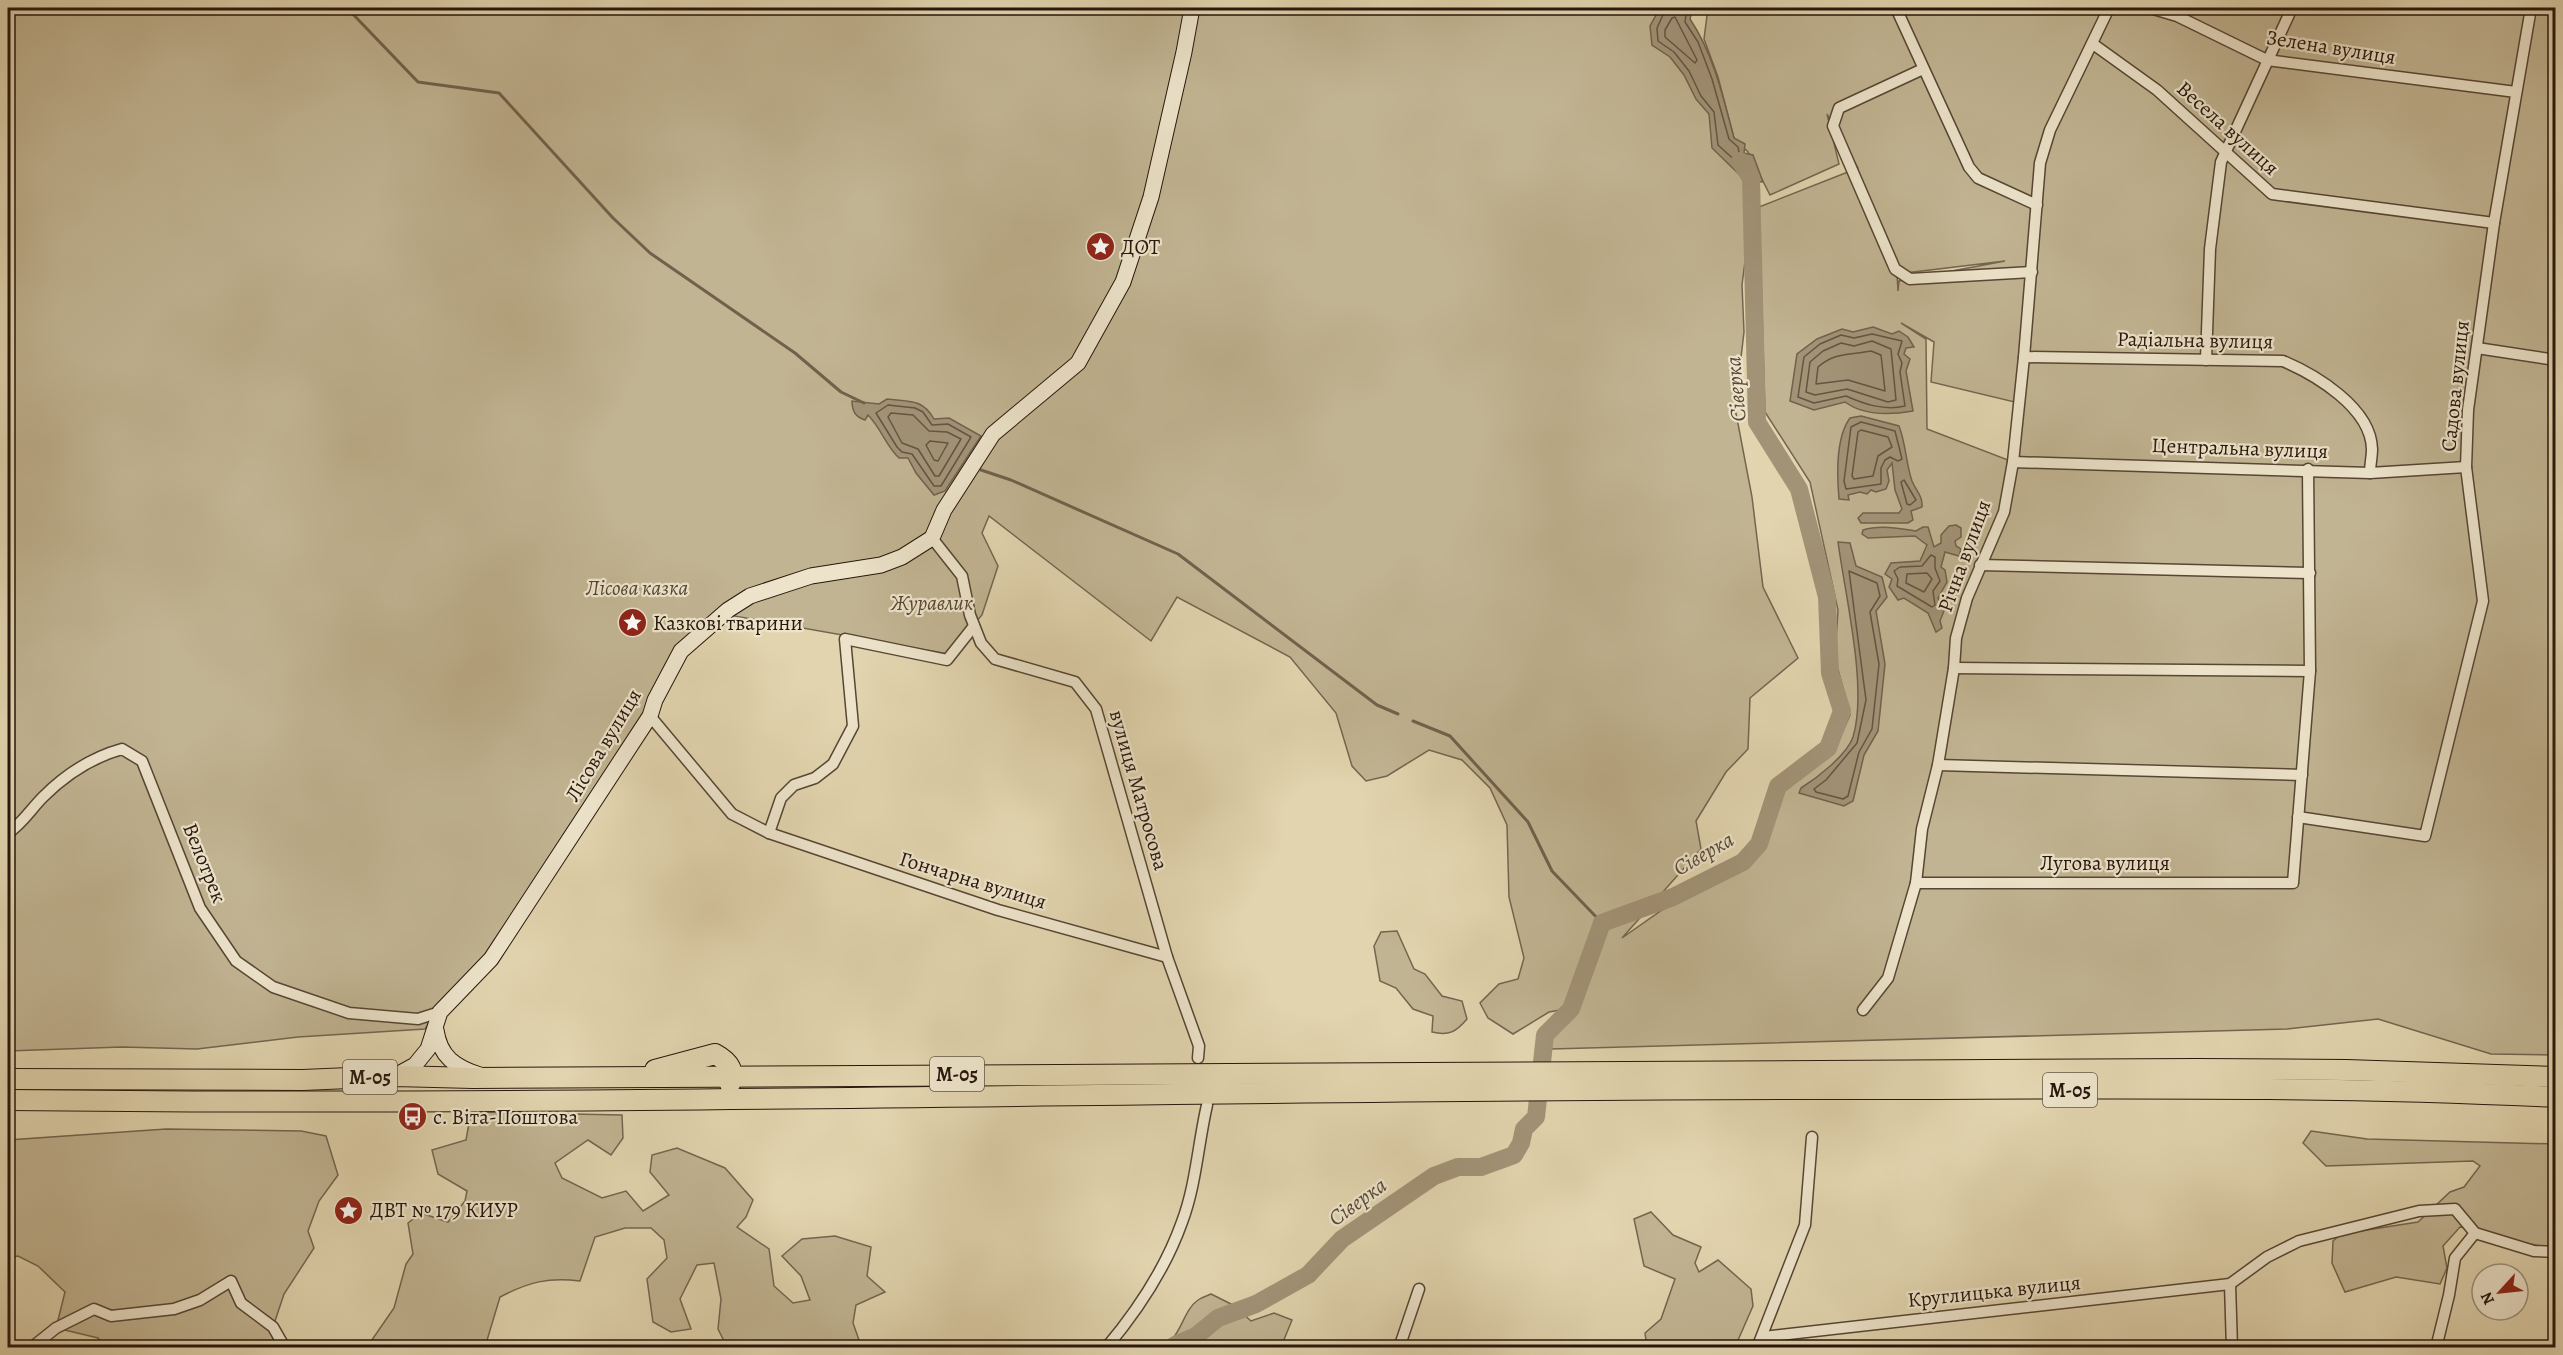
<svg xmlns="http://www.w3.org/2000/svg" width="2563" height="1355" viewBox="0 0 2563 1355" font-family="Alegreya,serif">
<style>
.green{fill:#c1b492;stroke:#74654f;stroke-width:1.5;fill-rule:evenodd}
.water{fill:#a29377;stroke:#71614c;stroke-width:1.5}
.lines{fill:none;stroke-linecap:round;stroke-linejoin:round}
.shore{stroke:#645442;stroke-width:1.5}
.stream{stroke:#71614c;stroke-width:3}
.river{stroke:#a29377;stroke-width:18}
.street-casing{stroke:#564634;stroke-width:13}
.secondary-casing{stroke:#27160c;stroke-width:17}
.highway-casing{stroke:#27160c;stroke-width:22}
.street{stroke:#ece3ca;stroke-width:10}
.secondary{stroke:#ece3ca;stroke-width:15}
.highway{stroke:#e1d4ae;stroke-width:20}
.labels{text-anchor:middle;stroke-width:4.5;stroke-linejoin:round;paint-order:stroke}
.shield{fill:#ece3ca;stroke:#625445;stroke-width:1.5}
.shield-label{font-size:20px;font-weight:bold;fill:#27160c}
.street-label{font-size:21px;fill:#27160c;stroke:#ece3ca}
.poi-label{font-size:21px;fill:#27160c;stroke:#ece3ca;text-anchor:start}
.park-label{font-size:21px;font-style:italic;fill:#554534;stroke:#ece3ca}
.water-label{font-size:22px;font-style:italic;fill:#584837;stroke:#ece3ca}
</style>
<rect width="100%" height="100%" fill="#e1d4ae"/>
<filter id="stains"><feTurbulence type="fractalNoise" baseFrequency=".00333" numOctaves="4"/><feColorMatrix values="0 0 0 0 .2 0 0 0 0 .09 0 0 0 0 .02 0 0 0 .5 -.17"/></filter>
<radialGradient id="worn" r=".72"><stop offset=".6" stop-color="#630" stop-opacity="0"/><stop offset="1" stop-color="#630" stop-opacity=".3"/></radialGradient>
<g class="green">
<path d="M8,8H1681L1722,125L1756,175L1742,285L1744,332L1735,408L1752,497L1763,587L1798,658L1750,698L1748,749L1726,772L1696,821L1701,849L1622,938L1662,910L1739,871L1763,848L1784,791L1834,751L1850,715L1835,658L1838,610L1810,482L1765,412L1759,207L1858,168L1827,114L1839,164L1770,195L1748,152L1734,138L1718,77L1704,39L1708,8H2555V1055L2491,1054L2378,1019L2287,1029L1551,1049L1545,1035L1565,1009L1549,1012L1513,1034L1488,1018L1480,1003L1499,984L1518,979L1524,958L1509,897L1507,825L1490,788L1462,760L1429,750L1387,776L1366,781L1352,766L1336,713L1290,657L1177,597L1151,641L989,516L982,533L998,566L982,615L949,654L729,615L706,624L487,954L442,999L425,1029L298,1037L197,1049L122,1047L8,1051ZM2005,261L1899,281L1898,291L1897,274ZM1901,323L1934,342L1931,382L2019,403L2013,462L1927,429L1926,339Z"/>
<path d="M1397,931L1414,969L1425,974L1442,996L1462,1001L1467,1019C1456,1032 1449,1036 1432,1032L1433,1016L1413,1009L1396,988L1380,981L1374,946L1381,932Z"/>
<path d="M471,1112L622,1115L623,1138L611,1155L588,1140L555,1163L562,1178L602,1198L626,1191L643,1211L669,1195L650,1172L652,1155L677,1148L725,1168L753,1200L746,1217L737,1227L769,1249L774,1286L793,1303L810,1300L801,1276L782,1256L802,1239L835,1236L871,1247L867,1276L885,1292L856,1305L853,1323L859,1340L852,1347H727L718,1329L721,1299L714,1263L697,1265L680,1299L691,1329L671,1332L653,1322L647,1279L667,1258L664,1240L651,1228H625L595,1237L580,1281C548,1277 529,1282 500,1297L485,1347H367L394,1308L406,1264L413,1254L408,1223L421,1213L448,1222L465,1201L467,1191L438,1174L432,1150L466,1140Z"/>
<path d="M166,1129L301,1131L326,1136L338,1175L319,1201L308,1231L314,1248L284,1294L273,1327L280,1347H105L98,1338L56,1328L65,1292L38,1266L18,1256L8,1258V1140Z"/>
<path d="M2311,1131L2367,1139L2555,1144V1247C2522,1246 2492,1231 2460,1227L2443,1246L2447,1268L2440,1284L2396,1277L2345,1292L2332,1263L2333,1241L2341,1234L2418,1222L2450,1192L2464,1187L2480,1166L2473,1161L2326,1166L2303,1143Z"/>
<path d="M1651,1212L1673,1235L1701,1247L1695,1263L1699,1272L1718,1260L1751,1289L1753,1306L1735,1347H1647L1645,1333L1661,1319L1675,1279L1644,1266L1634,1219Z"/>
<path d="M1211,1294L1233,1305L1251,1321L1274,1313L1292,1320L1281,1347H1158C1181,1343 1181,1312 1198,1300C1202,1297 1207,1296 1211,1294Z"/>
</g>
<g class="water">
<path d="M1660,8H1693L1690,19C1714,55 1723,97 1734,138L1745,144L1744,153L1753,155L1763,182L1746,181L1712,148L1709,114L1696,99L1684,75L1670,57L1652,45L1650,26Z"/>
<path d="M1873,327L1892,334L1899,331L1908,337L1914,347L1906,348L1904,354L1910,359L1906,371L1913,411C1891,415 1864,416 1845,402L1814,410L1790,401L1797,354L1817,339L1842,329L1853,332Z"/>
<path d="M887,399C909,402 922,398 934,419L949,418L981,436L945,491L934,495L916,473L908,458H899C886,446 881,428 868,415L865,420C856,417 852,412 852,401L879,404Z"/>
<path d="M1861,416L1899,426C1906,444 1906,464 1912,481C1916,491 1923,496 1922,507L1911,511L1913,520L1908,523H1861L1858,518L1863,513H1899L1902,509L1895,490L1892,463L1887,470L1889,481L1886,489L1876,492L1871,490L1867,494L1860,492L1848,495L1849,500L1839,499C1837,476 1835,438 1850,418Z"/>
<path d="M1956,525L1961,528V537L1955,541L1956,546L1961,549L1959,556L1945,552L1941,567L1945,570L1947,582L1938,598L1940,602L1945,599L1947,603L1940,621L1942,628L1936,632L1928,613L1904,598L1898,600L1889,587L1892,579L1885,574L1891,563L1920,561L1927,545L1915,536L1868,538L1862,534L1863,530C1879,525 1899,528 1916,531L1923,527H1928L1934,547L1941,543V535L1949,526Z"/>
<path d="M1838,542L1850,543L1856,566L1882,577L1887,597L1876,611L1885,664L1878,731L1864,755L1853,801L1844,806L1799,793L1801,788C1817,778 1847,755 1853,737C1868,688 1845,595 1838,542Z"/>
</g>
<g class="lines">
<g class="shore">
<path d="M1666,8L1657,28L1658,41L1674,52L1689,71L1701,96L1714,112L1718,145L1750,174L1752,171L1749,161L1740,157L1738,147L1729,139L1712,79L1698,42L1685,22L1687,8"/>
<path d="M1675,17L1697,60L1695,63L1665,37V30L1672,18Z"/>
<path d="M1872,334L1902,341L1898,354L1902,363L1900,372L1905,406C1884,411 1864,404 1846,396L1814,403L1798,397L1804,357L1820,344L1841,335L1854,338Z"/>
<path d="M1872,341L1891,349L1896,400L1888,402L1847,389L1815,395L1806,392L1810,362L1823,351L1841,343L1854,346Z"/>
<path d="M1871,351L1881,355L1885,391L1848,380L1816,384L1818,367C1835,352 1851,355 1871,351Z"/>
<path d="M888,405L915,408L923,412L932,425L948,424L971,437L941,486H934L912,454L902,452L897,447L876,413Z"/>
<path d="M891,413L913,415L929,431L947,432L961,439L939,476H935L918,449L902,443L888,417Z"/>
<path d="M1861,422L1895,431L1902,459L1898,461L1890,457L1885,460L1881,468V484L1846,489L1844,481L1851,427Z"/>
<path d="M1861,430L1888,437L1892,447L1878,456L1873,476L1854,479L1852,476L1858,432Z"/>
<path d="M930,441L948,443L938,461L934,460L926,445Z"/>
<path d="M1904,480L1916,500L1910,505L1907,504L1901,482Z"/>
<path d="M1931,555L1935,557V568L1940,581L1933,591L1935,605L1932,607L1897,586L1898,579L1894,571L1900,567L1922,566Z"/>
<path d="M1849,571L1877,583L1880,596L1870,612L1879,664L1872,729L1859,752L1848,796L1843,799L1816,792L1814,789L1826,780L1857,743L1866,700Z"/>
<path d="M1927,573L1932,579L1924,592L1906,583L1907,574Z"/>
</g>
<g class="stream">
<path d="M347,8L418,82L499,93L613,218L650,253L795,353L841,392L864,403"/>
<path d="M981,470L1011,480L1178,554L1377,705L1398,714"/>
<path d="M1413,721L1450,736L1528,822L1552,871L1602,923"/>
</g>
<path class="river" d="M1175,1348V1345L1196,1336L1218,1318L1256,1304L1308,1275L1342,1239L1434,1176L1458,1167H1481L1514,1155L1521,1143L1524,1129L1536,1117L1545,1035L1571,1009L1602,923L1673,897L1743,862L1759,844L1778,786L1828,748L1842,711L1830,673L1827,597L1799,489L1757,422L1751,178L1740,161"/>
<defs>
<g id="street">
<path d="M1896,8L1969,167L1978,178L2037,205"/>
<path d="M2150,8L2177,16L2267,60L2516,92"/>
<path d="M2093,44L2157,90L2272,194L2494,223"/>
<path d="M1923,69L1839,108L1833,126L1895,269L1910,279L2032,272"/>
<path d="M2477,348L2556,360"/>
<path d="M2024,357L2283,361C2316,375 2371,408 2372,449C2372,457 2370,465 2370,473"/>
<path d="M2206,360L2210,249L2221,162L2292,8"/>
<path d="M2013,462L2370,473L2466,467"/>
<path d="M932,538L962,576L970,615L981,643L995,659L1075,682L1096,709L1167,957L1199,1046L1198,1058"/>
<path d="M1980,565L2310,573"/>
<path d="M1954,668L2310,671"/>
<path d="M650,716L732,814L769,833L998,910L1167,957"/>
<path d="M1938,765L2302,775"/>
<path d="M2298,817L2425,836L2483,601L2466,467L2468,410L2494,223L2531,8"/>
<path d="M8,833C22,824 31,809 43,797C65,775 93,757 122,749L142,761L200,908L236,961L273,987L349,1013L418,1019L440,1012"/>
<path d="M769,833L781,798L794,785L815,778L833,764L853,726L845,639L947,660L974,626"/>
<path d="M1916,883H2293L2310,671L2308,469"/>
<path d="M1863,1010L1888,978L1916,883L1922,829L1938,765L1954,668L1956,638L1967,598L2004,512L2013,462L2024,357L2040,163L2050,130L2109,8"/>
<path d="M2230,1284L2232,1348"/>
<path d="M1763,1337L2230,1284L2267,1257L2299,1241L2419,1211L2455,1209L2475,1233L2534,1251L2556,1252"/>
<path d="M31,1348L56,1328L94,1309L111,1316L174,1309L200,1300L231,1281L241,1303L273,1327L285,1348"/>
<path d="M1106,1348C1138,1310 1165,1270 1182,1222C1196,1185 1198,1144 1207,1105"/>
<path d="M1399,1348L1419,1289"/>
<path d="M1757,1348L1805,1225L1812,1137"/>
<path d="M2436,1348L2449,1295L2455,1258L2475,1233"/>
</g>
<g id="secondary">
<path d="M436,1030C440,1057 455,1067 480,1075"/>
<path d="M395,1076L415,1065L428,1049L440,1012L491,959L650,716L655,700L681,651L728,610L750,596L811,576L881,565L902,557L932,538L944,510L993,434L1078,363L1123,282L1151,197L1184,52L1192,8"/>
</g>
<g id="highway">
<path d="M655,1070L715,1054C728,1061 735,1070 730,1084"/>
<path d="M8,1079L303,1080L395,1076L473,1078L2197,1069L2346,1070L2556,1077"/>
<path d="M8,1100C618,1107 1228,1089 1839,1089C2077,1089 2317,1085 2556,1097"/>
</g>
</defs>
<use href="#street" class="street-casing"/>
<use href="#secondary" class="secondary-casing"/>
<use href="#highway" class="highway-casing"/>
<use href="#street" class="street"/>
<use href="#secondary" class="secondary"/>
<use href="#highway" class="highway"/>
</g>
<defs>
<symbol id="sight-disc" viewBox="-11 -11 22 22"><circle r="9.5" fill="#8f2418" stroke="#ece3ca"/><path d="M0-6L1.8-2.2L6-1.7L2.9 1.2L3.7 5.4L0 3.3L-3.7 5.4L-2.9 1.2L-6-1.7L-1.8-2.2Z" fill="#fff"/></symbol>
<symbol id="bus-disc" viewBox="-11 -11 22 22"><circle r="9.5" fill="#8f2418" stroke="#ece3ca"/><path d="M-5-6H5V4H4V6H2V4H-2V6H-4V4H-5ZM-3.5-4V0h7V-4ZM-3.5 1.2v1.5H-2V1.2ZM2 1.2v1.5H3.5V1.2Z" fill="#fff"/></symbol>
</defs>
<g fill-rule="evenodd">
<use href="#sight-disc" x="1084" y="230" width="33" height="33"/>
<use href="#sight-disc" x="616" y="606" width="33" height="33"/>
<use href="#bus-disc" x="396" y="1100" width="33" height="33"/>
<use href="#sight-disc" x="332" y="1194" width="33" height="33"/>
</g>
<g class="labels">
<g class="shield">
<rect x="930" y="1057" width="54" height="34" rx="4.5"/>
<rect x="343" y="1060" width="54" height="34" rx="4.5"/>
<rect x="2043" y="1073" width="54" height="34" rx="4.5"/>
</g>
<g class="shield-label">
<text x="957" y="1081">М-05</text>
<text x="370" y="1084">М-05</text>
<text x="2070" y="1097">М-05</text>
</g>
<g class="street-label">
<text transform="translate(2331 47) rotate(9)" y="7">Зелена вулиця</text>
<text transform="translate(2228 128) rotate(42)" y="7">Весела вулиця</text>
<text transform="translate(2195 340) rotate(1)" y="7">Радіальна вулиця</text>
<text transform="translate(2455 386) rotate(-84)" y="7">Садова вулиця</text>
<text transform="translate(2240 448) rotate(2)" y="7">Центральна вулиця</text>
<text transform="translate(1964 556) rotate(-70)" y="7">Річна вулиця</text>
<text transform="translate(603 745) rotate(-59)" y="7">Лісова вулиця</text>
<text transform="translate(1139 790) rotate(74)" y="7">вулиця Матросова</text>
<text transform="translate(205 863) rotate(68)" y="7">Велотрек</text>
<text x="2105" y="870">Лугова вулиця</text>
<text transform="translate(973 880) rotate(17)" y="7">Гончарна вулиця</text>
<text transform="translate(1994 1291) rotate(-6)" y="7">Круглицька вулиця</text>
</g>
<g class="poi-label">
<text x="1121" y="254">ДОТ</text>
<text x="653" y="630">Казкові тварини</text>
<text x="433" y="1124">с. Віта-Поштова</text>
<text x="370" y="1217">ДВТ № 179 КИУР</text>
</g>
<g class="park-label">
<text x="637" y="595">Лісова казка</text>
<text x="932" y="610">Журавлик</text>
</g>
<g class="water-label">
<text transform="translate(1735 389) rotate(-95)" y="8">Сіверка</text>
<text transform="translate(1703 853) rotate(-30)" y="8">Сіверка</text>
<text transform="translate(1357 1201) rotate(-36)" y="8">Сіверка</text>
</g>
</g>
<rect width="2563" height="1355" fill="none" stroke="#e1d4ae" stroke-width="30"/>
<rect x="9" y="9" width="2545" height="1337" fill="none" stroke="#27160c" stroke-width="3"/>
<rect x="15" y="15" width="2533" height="1325" fill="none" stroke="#27160c" stroke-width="1.5"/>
<g transform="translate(2500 1292) rotate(243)"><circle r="28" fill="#ece3ca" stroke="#9d917e" stroke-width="1.5"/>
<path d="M0-4.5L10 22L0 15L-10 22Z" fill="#8f2418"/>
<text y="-9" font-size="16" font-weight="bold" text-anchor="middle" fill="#27160c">N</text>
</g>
<rect width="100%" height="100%" filter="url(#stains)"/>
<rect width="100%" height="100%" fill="url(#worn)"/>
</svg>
